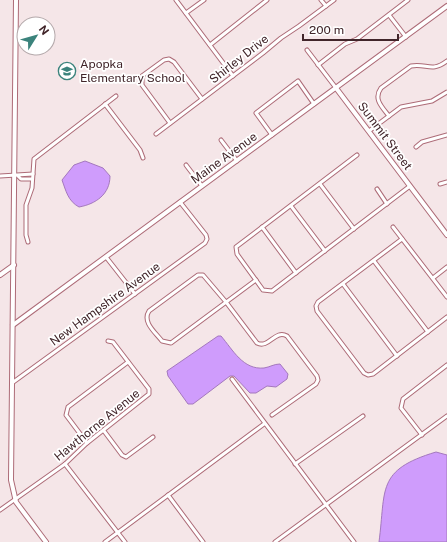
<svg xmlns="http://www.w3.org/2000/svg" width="447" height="542" viewBox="0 0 447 542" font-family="'Public Sans',sans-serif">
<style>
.water{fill:#cf9cfc;stroke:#a478bd}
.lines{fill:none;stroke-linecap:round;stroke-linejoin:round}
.street-casing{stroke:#ad6b77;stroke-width:5}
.secondary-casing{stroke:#ad6b77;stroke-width:6}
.street{stroke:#fff;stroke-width:3}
.secondary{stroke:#fff;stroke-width:4}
.labels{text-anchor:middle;stroke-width:3.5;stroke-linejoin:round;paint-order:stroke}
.street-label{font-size:12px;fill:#41252a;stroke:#fff}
.poi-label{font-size:12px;fill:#41252a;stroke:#fff;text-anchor:start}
</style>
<rect width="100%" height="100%" fill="#f5e6e8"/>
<g class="water">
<path d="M85,161L103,168L110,176C110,194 96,204 79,207C68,201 66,191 62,180L74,165Z"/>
<path d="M218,336H221C233,350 243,370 264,368C270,367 274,364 280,364L288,374L287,379L276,387L267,386L256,393H250L234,376H230L193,404H188L168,376L167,371Z"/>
<path d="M436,452L447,455V542H379C386,489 376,470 436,452Z"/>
</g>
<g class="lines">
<defs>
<g id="street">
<path d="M176,0L233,76"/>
<path d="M321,0L326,6"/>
<path d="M186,13L204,0"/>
<path d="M389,15L406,37"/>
<path d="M210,45L267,0"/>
<path d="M307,50L336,88"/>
<path d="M318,65L345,44L357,39L408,0"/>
<path d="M105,104L140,150L143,158"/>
<path d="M389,116C382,107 373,99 381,88L411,66C427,63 431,73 447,61"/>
<path d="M170,123L142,85V76L164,60L169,59L174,62L202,99"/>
<path d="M369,131L401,107L432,101L447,92"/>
<path d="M156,134L263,53L281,38L299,26L334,0"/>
<path d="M272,135L256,113L298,81L314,104"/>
<path d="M221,140L237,161"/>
<path d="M416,147L422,142L447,135"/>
<path d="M357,155L236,247L237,254L263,290L272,291L410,186"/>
<path d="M186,165L202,186"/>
<path d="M0,176L33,174"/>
<path d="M18,176L21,179H32"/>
<path d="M320,184L354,229"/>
<path d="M440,184L447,182"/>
<path d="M377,189L387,204"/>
<path d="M291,206L325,251"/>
<path d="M262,227L296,273"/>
<path d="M393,227L447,297"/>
<path d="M402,239L318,302L316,306L317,311L364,373L368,375L373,374L447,317"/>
<path d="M28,242L26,235V205L32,188L34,159L116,96"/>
<path d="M106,257L135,294"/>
<path d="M374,261L428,332"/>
<path d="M433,278L447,267"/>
<path d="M256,280L171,343L162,341C155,332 142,322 149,311L198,275H203L226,302L257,343C269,349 275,329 287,336L317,376L318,380L316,384L272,415"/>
<path d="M343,284L397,356"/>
<path d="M232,379L354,542"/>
<path d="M12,383L205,243L207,239L206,235L180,202"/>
<path d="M104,431L122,455L126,457L153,437"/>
<path d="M422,435L401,408L403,399L447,365"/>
<path d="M87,443L66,415L68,407L128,362"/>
<path d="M65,464L125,542"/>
<path d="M295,464L363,416"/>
<path d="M168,495L203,542"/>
<path d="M0,510L65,464L87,443L149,394V389L113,342L108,341"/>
<path d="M105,542L264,424"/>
<path d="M275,542L447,416"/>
</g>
<g id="secondary">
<path d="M16,0L11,480L16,502L46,542"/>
<path d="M336,88L447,235"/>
<path d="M0,275L14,265"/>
<path d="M13,325L447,6"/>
</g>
</defs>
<use href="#street" class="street-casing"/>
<use href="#secondary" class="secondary-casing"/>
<use href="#street" class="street"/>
<use href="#secondary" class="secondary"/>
</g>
<defs>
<symbol id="school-ring" viewBox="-11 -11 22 22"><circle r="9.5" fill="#fff" stroke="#3b837c" stroke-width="1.5"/><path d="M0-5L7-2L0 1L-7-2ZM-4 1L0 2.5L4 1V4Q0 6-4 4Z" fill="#3b837c"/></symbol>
</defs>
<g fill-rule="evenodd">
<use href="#school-ring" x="57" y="61" width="20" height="20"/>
</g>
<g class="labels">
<g class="street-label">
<text transform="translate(239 59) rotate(-38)" y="4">Shirley Drive</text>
<text transform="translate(385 136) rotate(53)" y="4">Summit Street</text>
<text transform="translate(224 158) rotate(-36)" y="4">Maine Avenue</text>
<text transform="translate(105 304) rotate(-36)" y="4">New Hampshire Avenue</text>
<text transform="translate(97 425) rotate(-39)" y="4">Hawthorne Avenue</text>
</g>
<g class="poi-label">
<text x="80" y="68">Apopka<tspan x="80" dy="14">Elementary School</tspan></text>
</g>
</g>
<g transform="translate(36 36) rotate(53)"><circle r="19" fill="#ffffff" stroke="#b3a8aa"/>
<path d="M0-3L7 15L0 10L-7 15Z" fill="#3b837c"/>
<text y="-6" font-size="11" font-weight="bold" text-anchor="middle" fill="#41252a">N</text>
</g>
<path d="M303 34v6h95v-6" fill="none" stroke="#41252a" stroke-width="2"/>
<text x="309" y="34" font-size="12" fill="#41252a" stroke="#ffffff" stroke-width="3" paint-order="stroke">200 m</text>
</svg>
